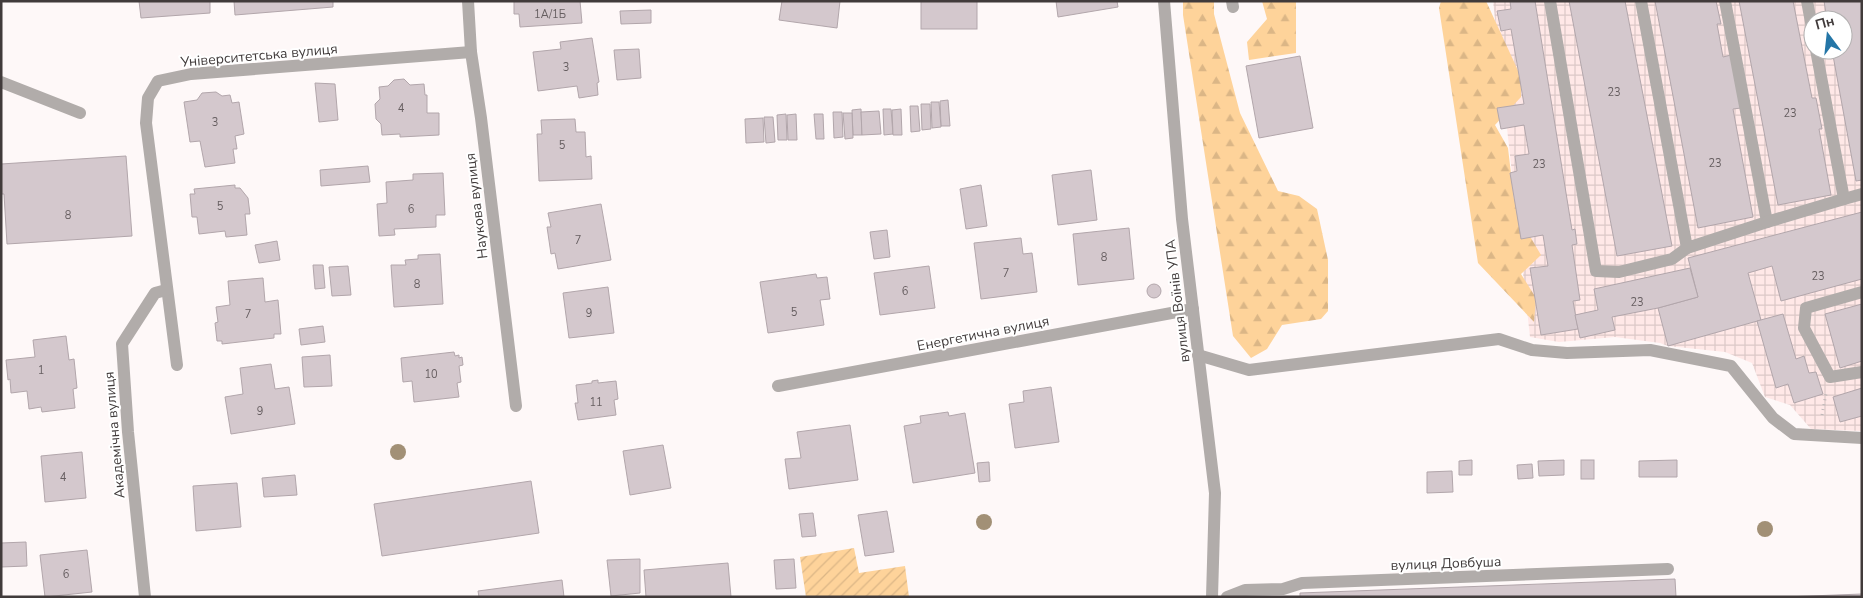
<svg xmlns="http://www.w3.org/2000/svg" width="1863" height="598" viewBox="0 0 1863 598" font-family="'Nunito Sans',sans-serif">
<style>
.industrial{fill:url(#industrial-grid);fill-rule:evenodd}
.forest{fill:url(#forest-firs)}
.garden{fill:url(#garden-furrows)}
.building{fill:#d4c8cd;stroke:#b2a6ab}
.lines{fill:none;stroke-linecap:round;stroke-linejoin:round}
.path{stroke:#bdb7b7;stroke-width:3;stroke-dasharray:1 4;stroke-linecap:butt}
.lane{stroke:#b1acaa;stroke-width:12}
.street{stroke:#b1acaa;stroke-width:12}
.tree{fill:#a29076}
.labels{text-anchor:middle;stroke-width:4;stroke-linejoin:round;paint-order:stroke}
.number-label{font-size:11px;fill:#665e60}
.street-label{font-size:14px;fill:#413b3b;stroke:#fff}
</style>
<defs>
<pattern id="industrial-grid" width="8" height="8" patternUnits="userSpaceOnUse" patternTransform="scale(1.25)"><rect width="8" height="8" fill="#ffe8e7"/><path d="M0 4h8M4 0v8" fill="none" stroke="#dcc8c7"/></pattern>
<pattern id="forest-firs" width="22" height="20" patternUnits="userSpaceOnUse" patternTransform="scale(1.25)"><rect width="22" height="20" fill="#fed39a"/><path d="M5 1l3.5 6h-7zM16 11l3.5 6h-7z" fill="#dbb686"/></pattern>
<pattern id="garden-furrows" width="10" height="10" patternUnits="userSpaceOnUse" patternTransform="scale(1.25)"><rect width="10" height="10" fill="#fed39a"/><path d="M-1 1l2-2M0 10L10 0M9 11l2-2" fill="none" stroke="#dbb686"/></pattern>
</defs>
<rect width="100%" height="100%" fill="#fef8f8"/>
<path class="industrial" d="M1493,1H1862V431L1811,429L1790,405L1765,397L1752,363L1725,352L1668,346L1660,343L1615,337L1559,342L1530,337ZM1813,20H1843V50H1813Z"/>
<g class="forest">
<path d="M1183,1H1214V14L1240,113L1278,191L1299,196L1317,209L1328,260V311L1321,319L1282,325L1267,349L1251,358L1233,336L1183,15Z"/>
<path d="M1262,1H1296V53L1249,60L1247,42L1267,19Z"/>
<path d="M1441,1H1486L1521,77V97L1495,125L1508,148L1514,199L1528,233L1541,255L1521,274L1536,298L1534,322L1478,263L1439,8Z"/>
</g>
<path class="garden" d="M854,548L859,573L905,566L909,597H806L800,557Z"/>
<g class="building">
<path d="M139,1H210V13L141,18Z"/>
<path d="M234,1H333V7L235,15Z"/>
<path d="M514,1H580L582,23L520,27L519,14H514Z"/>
<path d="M782,1H840L837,28L779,20Z"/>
<rect x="921" y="1" width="56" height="28"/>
<path d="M1056,1H1117L1118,7L1058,17Z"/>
<path d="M1510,1H1535L1572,230L1575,229L1577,244L1572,245L1580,300L1573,301L1578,329L1541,335L1530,268L1548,266L1543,235L1521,239L1510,173L1517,171L1515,156L1529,154L1524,125L1501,129L1497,108L1524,104L1511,29L1501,31L1497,11L1511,9Z"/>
<path d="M1569,1H1625L1672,246L1617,256Z"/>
<path d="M1655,1H1716L1721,24H1717L1723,57L1731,55L1741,108L1733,109L1753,217L1698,228Z"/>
<path d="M1739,1H1793L1812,98H1816L1822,129H1819L1831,195L1778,205Z"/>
<path d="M1824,1H1862V180L1856,181L1832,50H1843V20H1827Z"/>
<path d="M651,10V23L621,24L620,11Z"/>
<path d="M592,38L599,82L597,83L598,95L579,98L577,86L538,91L533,52L561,49L560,42Z"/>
<path d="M639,49L641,78L617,80L614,50Z"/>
<path d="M1300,56L1313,128L1259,138L1246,66Z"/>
<path d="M404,79L410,85L424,84L425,95H427V113H439V135L400,137V134L382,135L381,124L376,119L375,104L380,99L379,87L388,86L394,80Z"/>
<path d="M315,83L335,84L338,120L319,122Z"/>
<path d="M216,92L222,96L230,95L232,103L239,102L244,134L235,136L237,149H233L235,163L205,167L200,141L190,142L184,102L197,100L202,93Z"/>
<path d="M948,100L950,126H941L940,101Z"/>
<path d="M931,102H939L941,127L932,128Z"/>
<path d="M921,104H930L931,129L922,130Z"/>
<path d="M910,106H918L920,131L911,132Z"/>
<path d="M861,109L862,135H853L852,110Z"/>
<path d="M883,109H891L893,134L884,135Z"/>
<path d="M901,109L902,135H893L892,110Z"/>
<path d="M879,111L881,134L862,135L861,112Z"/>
<path d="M833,112H842L843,137L834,138Z"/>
<path d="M843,113H852L853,138L845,139Z"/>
<path d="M786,114L787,140H778L777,115Z"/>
<path d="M796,114L797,140H788L787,115Z"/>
<path d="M814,114H823L824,139H816Z"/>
<path d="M764,117H773L775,142L766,143Z"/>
<path d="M763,118L764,142L746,143L745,119Z"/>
<path d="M575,119L576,132H585L586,157L591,156L592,179L539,181L537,134H542L541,120Z"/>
<path d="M126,156L132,236L7,244L4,194H1V164Z"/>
<path d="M368,166L370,182L321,186L320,170Z"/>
<path d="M1091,170L1097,220L1058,225L1052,175Z"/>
<path d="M443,173L445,215H436V227L394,229L395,235L379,236L377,204L387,203L386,182L413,180V174Z"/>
<path d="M235,185V188H240L248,198L250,214H245L247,235L226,237L225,231L199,234L197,217H192L190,194H195L194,189Z"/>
<path d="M981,185L987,226L966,229L960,189Z"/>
<path d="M601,204L611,260L558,269L555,253L551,254L547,227H551L548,213Z"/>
<path d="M1862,212V279L1781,301L1772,266L1748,273L1761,320L1668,346L1658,308L1698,297L1688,258Z"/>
<path d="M1129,228L1134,279L1078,285L1073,234Z"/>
<path d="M887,230L890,257L874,259L870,232Z"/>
<path d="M1021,238L1023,254L1032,253L1037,292L981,299L974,243Z"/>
<path d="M277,241L280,260L259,263L255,245Z"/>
<path d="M440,254L443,304L394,307L391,265H406L405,260L418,259V255Z"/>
<path d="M313,265H323L325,288L315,289Z"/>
<path d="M348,266L351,295L332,296L329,267Z"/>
<path d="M929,266L935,308L880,315L874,273Z"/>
<path d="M1690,268L1698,297L1658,308L1612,317L1615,330L1580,338L1575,315L1598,310L1594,289Z"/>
<path d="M816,274L817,278L827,277L830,299L820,300L824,325L768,333L760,282Z"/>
<path d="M263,278L265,302L278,300L281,334H274V338L222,344V341H217L215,323L218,322L216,307L230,305L228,281Z"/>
<circle cx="1154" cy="291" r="7"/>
<path d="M608,287L614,333L569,338L563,293Z"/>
<path d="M1862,304V361L1840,368L1825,314Z"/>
<path d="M1783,314L1796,359L1804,356L1809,373L1816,372L1823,394L1794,403L1788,384L1776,388L1757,321Z"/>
<path d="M323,326L325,342L301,345L299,329Z"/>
<path d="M66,336L69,360L74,359L77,388L73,389L75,408L42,412L41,407L29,409L27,391L11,393L10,379L8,380L6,360L35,357L33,340Z"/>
<path d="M454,352L455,356L459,355V358L462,357L463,365L459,366L461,382L457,383L459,397L414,402L412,381L403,382L401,358Z"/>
<path d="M330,355L332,386L304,387L302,357Z"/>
<path d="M271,364L275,389L289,387L295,424L231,434L225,397L243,394L240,368Z"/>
<path d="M598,380V383L616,381L618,399L614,400L616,415L578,420L575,403H578L576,385L592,383V381Z"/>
<path d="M1051,387L1059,442L1015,448L1009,404L1024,402L1023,391Z"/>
<path d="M1862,388V416L1840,422L1833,397Z"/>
<path d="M948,412L949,416L965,413L975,473L913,483L904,426L921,423L920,416Z"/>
<path d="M850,425L858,480L789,489L785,459L801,458L797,432Z"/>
<path d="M663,445L671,488L630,495L623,451Z"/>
<path d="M82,452L86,498L45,502L41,456Z"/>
<path d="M1472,460V475H1459V461Z"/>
<path d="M1564,460V475L1539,476L1538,461Z"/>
<rect x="1581" y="460" width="13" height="19"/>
<path d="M1677,460V477H1639V461Z"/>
<path d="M989,462L990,481L979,482L977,463Z"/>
<path d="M1532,464L1533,478L1518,479L1517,465Z"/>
<path d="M1452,471L1453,492L1427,493V472Z"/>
<path d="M295,475L297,495L264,497L262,478Z"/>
<path d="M531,481L539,533L382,556L374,504Z"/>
<path d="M237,483L241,527L196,531L193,486Z"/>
<path d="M887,511L894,552L865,556L858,515Z"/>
<path d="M813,513L816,536L802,537L799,514Z"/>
<path d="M26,542L27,566L1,567V543Z"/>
<path d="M87,550L92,592L45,597L40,555Z"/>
<path d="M640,559V593L611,596L607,560Z"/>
<path d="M794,559L796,588L776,589L774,560Z"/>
<path d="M728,563L731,597H646L644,570Z"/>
<path d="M1675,579L1676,597H1300V593Z"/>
<path d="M562,580L564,597H479L478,591Z"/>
<path d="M1862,594V597H1784Z"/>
</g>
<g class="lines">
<path class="path" d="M1822,415L1826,394"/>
<g class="lane">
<path d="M1232,1L1233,7"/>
<path d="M1550,1L1596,271L1619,272L1672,259L1687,248"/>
<path d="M1641,1L1687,248L1767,222L1725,1"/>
<path d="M1807,1L1813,33"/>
<path d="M1,82L80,113"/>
<path d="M1844,199L1862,194"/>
<path d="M1767,222L1844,199L1816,50"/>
<path d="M1862,292L1806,308L1804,328L1830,377L1862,372"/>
<path d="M1198,355L1249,370L1499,339L1532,350L1567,353L1650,350L1731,366L1773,418L1794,434L1862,438"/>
</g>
<g class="street">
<path d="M468,1L471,52L481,118L516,406"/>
<path d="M1164,1L1182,219L1215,493L1212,597"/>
<path d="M177,365L146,123L148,98L158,81L191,74L471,52"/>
<path d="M778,386L1193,309"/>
<path d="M145,597L128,432L122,344L155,293L166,290"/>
<path d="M1227,597L1245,590L1283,589L1302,583L1668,569"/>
</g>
</g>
<g class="tree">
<circle cx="398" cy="452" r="8"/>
<circle cx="984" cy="522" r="8"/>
<circle cx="1765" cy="529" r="8"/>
</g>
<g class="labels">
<g class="number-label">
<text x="550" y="18">1А/1Б</text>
<text x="566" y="71">3</text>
<text x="1614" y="96">23</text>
<text x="401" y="112">4</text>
<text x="1790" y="117">23</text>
<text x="215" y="126">3</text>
<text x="562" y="149">5</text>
<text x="1715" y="167">23</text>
<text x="1539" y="168">23</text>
<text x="220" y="210">5</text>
<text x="411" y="213">6</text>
<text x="68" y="219">8</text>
<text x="578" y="244">7</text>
<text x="1104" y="261">8</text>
<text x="1006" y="277">7</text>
<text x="1818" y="280">23</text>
<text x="417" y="288">8</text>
<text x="905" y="295">6</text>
<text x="1637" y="306">23</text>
<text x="794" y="316">5</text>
<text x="589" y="317">9</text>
<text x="248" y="318">7</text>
<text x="41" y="374">1</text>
<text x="431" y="378">10</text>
<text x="596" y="406">11</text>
<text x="260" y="415">9</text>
<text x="63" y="481">4</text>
<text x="66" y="578">6</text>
</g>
<g class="street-label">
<text transform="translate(259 55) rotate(-5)" y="5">Університетська вулиця</text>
<text transform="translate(476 206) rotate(-97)" y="5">Наукова вулиця</text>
<text transform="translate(1177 301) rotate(-97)" y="5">вулиця Воїнів УПА</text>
<text transform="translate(983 333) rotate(-11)" y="5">Енергетична вулиця</text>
<text transform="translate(114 435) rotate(-95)" y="5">Академічна вулиця</text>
<text transform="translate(1446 563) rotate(-2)" y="5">вулиця Довбуша</text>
</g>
</g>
<rect width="1863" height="598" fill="none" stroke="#413b3b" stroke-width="5"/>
<g transform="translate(1828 35) rotate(345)"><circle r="24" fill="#ffffff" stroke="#b3b1b1"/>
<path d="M0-4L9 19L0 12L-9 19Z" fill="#2476a7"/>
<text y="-8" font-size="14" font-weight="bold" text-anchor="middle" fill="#413b3b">Пн</text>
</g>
</svg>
